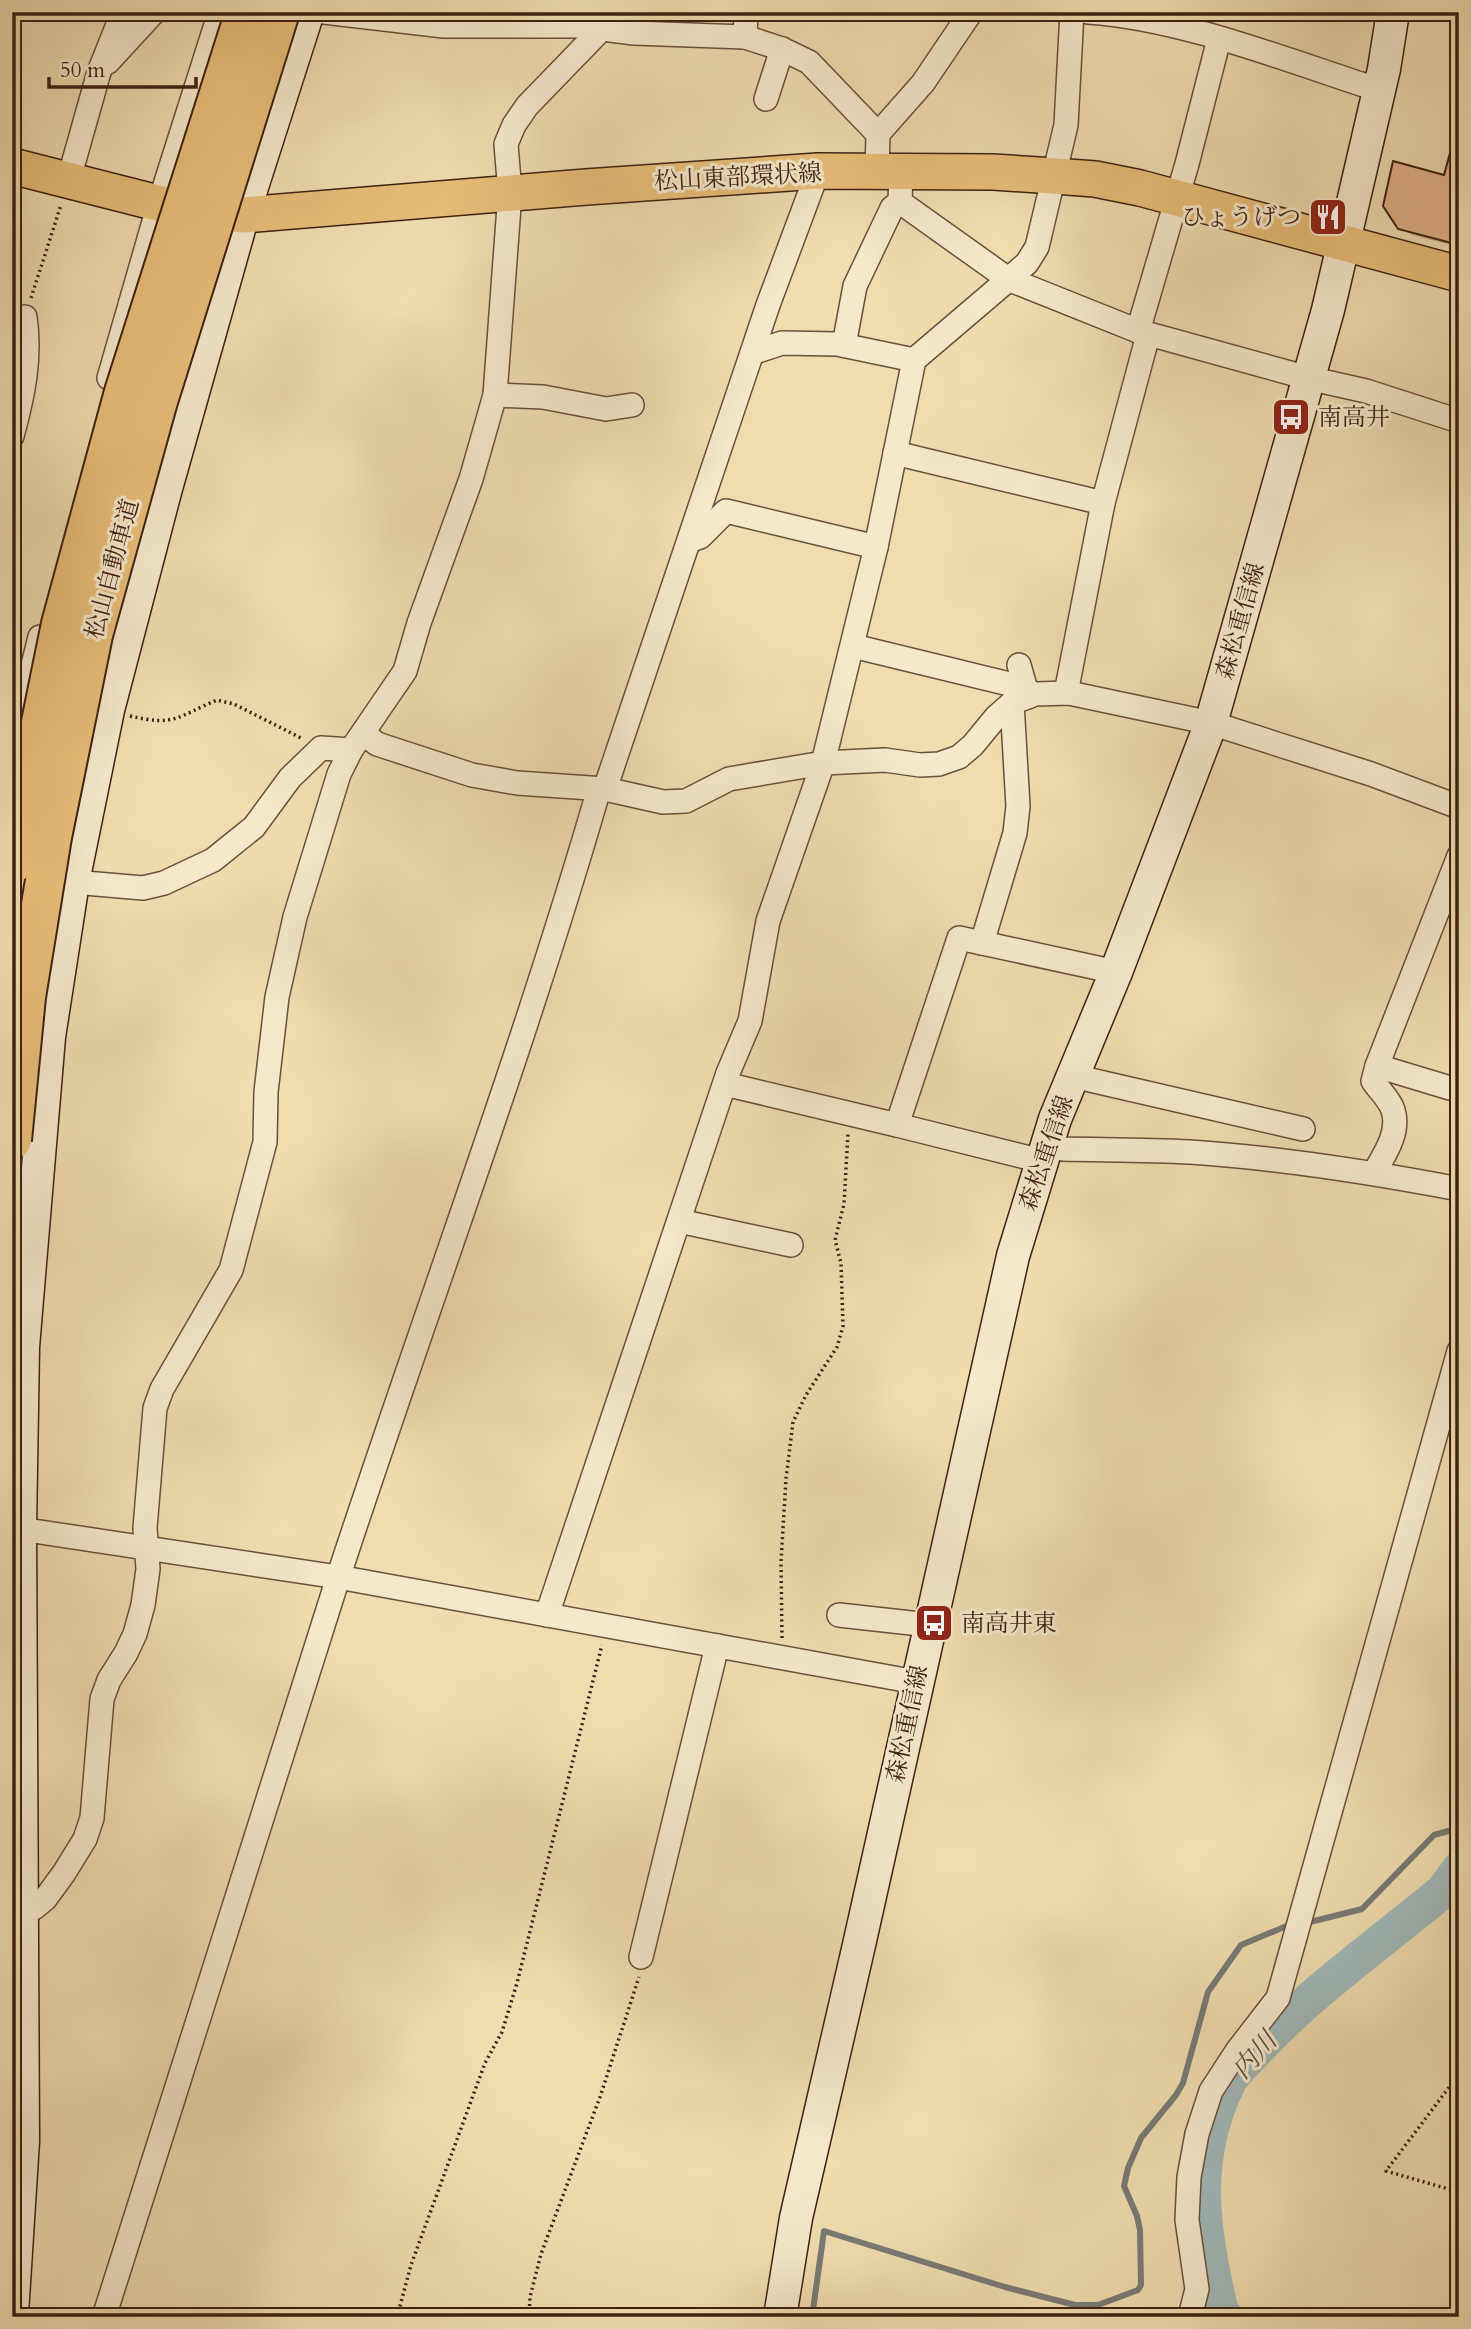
<svg xmlns="http://www.w3.org/2000/svg" width="1471" height="2329" viewBox="0 0 1471 2329" font-family="Cardo,'Noto Serif JP',serif">
<style>
.shadow{fill:#0003}
.lines{fill:none;stroke-linecap:round;stroke-linejoin:round}
.stream{stroke:#797b76;stroke-width:6}
.river{stroke:#a0b8b8;stroke-width:35}
.building{fill:#e2b088;stroke:#3e2013;stroke-width:2}
.street-casing{stroke:#6a4f3a;stroke-width:26}
.secondary-casing{stroke:#3e2013;stroke-width:35}
.primary-casing{stroke:#3e2013;stroke-width:38}
.path{stroke:#3e2013;stroke-width:3.5;stroke-dasharray:2 3.5;stroke-linecap:butt}
.street{stroke:#f5e9cc;stroke-width:23}
.secondary{stroke:#f5e9cc;stroke-width:32}
.primary{stroke:#e8be78;stroke-width:35}
.highway-bridge-casing{stroke:#3e2013;stroke-width:42;stroke-linecap:butt}
.highway-bridge{stroke:#e8be78;stroke-width:38}
.labels{text-anchor:middle;stroke-width:6;stroke-linejoin:round;paint-order:stroke}
.street-label{font-size:24px;fill:#3e2013;stroke:#f5e9cc}
.poi-label{font-size:24px;fill:#3e2013;stroke:#f5e9cc;text-anchor:start}
.water-label{font-size:26px;font-style:italic;fill:#5b4e45;stroke:#f5e9cc}
</style>
<rect width="100%" height="100%" fill="#efddb0"/>
<filter id="stains"><feTurbulence type="fractalNoise" baseFrequency=".00286" numOctaves="4"/><feColorMatrix values="0 0 0 0 .2 0 0 0 0 .09 0 0 0 0 .02 0 0 0 .5 -.17"/></filter>
<radialGradient id="worn" r=".72"><stop offset=".6" stop-color="#630" stop-opacity="0"/><stop offset="1" stop-color="#630" stop-opacity=".3"/></radialGradient>
<path class="shadow" d="M1459,161V247L1412,235L1399,227Z"/>
<g class="lines">
<g class="stream">
<path d="M1306,1923L1362,1909L1434,1835L1459,1828"/>
<path d="M812,2317L824,2231L1005,2287L1075,2305H1098L1138,2290L1141,2285L1140,2230L1137,2216L1124,2186L1128,2168L1141,2138L1176,2095L1183,2083L1208,1992L1241,1945L1289,1925"/>
</g>
<path class="river" d="M1226,2317L1221,2311C1203,2231 1190,2160 1229,2082C1234,2072 1245,2063 1253,2054C1308,1994 1380,1943 1443,1891L1459,1869"/>
</g>
<path class="building" d="M1454,138H1459V245L1398,229L1383,206L1393,161L1444,175Z"/>
<g class="lines">
<defs>
<g id="street">
<path d="M324,12L444,26H579L634,33L745,37L782,49L809,62L878,134L877,171"/>
<path d="M1088,12C1181,18 1289,61 1379,90"/>
<path d="M745,37L746,12"/>
<path d="M108,62L154,12"/>
<path d="M766,99L782,49"/>
<path d="M878,134L923,83L971,12"/>
<path d="M901,171L900,202L1008,279L1138,331L1308,378L1366,391L1459,421"/>
<path d="M68,182L99,72L123,12"/>
<path d="M1138,331L1187,164L1219,39"/>
<path d="M844,345L855,286L892,208L900,202"/>
<path d="M752,353L782,343L837,344L914,360"/>
<path d="M109,378L159,204L220,12"/>
<path d="M495,395L543,397L606,409L632,405"/>
<path d="M12,436C23,396 31,358 25,317"/>
<path d="M895,453L1103,503"/>
<path d="M689,541L700,537L726,511L876,547"/>
<path d="M853,646L1026,688"/>
<path d="M1019,665L1028,697"/>
<path d="M1066,693L1103,503L1148,335"/>
<path d="M363,733L377,744L472,775L517,783L605,789L663,802L686,801L729,779L823,763L885,760L920,765L939,764L959,757L973,745L996,717L1012,703L1035,694L1069,693L1211,723L1371,774L1459,807"/>
<path d="M12,750L40,637"/>
<path d="M605,789L768,305L818,171"/>
<path d="M73,882L143,888L164,883L213,860L254,827L290,778L321,748L351,750"/>
<path d="M982,943L1015,833L1018,806L1012,703"/>
<path d="M1377,1066L1450,1088"/>
<path d="M1073,1076L1303,1129"/>
<path d="M725,1084L897,1125"/>
<path d="M1047,1145L1062,1149C1104,1150 1147,1150 1190,1152C1280,1158 1370,1172 1459,1189"/>
<path d="M1042,1161L897,1125L959,938L1116,972"/>
<path d="M1374,1173C1385,1154 1400,1132 1393,1110C1390,1100 1379,1090 1373,1081L1377,1066L1459,856"/>
<path d="M679,1221L791,1245"/>
<path d="M20,1529L338,1577L916,1682"/>
<path d="M547,1615L728,1073L750,1021L768,921L823,763L876,547L914,360L1009,279L1027,263L1037,247L1066,125L1072,12"/>
<path d="M839,1615L929,1625"/>
<path d="M23,1912L34,1908L45,1899L64,1873L85,1839L92,1818L102,1699L109,1680L126,1653L135,1634L143,1605L148,1569L145,1528L155,1408L162,1389L231,1270L265,1142L266,1092L277,997L295,917L339,774L351,750L405,671L419,623L471,479L495,395L510,193L506,144L514,125L527,106L618,12"/>
<path d="M641,1957L717,1646"/>
<path d="M104,2317C183,2071 258,1824 338,1578C424,1315 522,1055 599,789"/>
<path d="M1190,2317L1197,2289L1187,2220L1189,2177L1197,2134L1211,2091L1237,2051L1278,1998L1459,1351"/>
</g>
<g id="secondary">
<path d="M12,2314L23,2141L20,1529L23,1347L49,1037L73,882L108,710L165,492L243,215L308,12"/>
<path d="M780,2317L796,2218L859,1945L1013,1256L1055,1119L1116,972L1211,723L1328,310L1384,69L1393,12"/>
</g>
<path id="primary" d="M12,166L181,209L243,215L586,187L818,171L993,172L1054,176L1095,179L1140,188L1459,274"/>
</defs>
<use href="#street" class="street-casing"/>
<use href="#secondary" class="secondary-casing"/>
<use href="#primary" class="primary-casing"/>
<g class="path">
<path d="M31,298L61,205"/>
<path d="M130,716C176,727 178,716 217,700L234,704L301,738"/>
<path d="M782,1638L781,1562L786,1479L793,1422L806,1395L837,1347L843,1326L841,1263L835,1240L844,1204L848,1133"/>
<path d="M1459,2074L1386,2171L1459,2192"/>
<path d="M397,2317L411,2265L485,2063L502,2032L517,1983L602,1645"/>
<path d="M529,2317L530,2297L541,2254L600,2097L639,1977"/>
</g>
<use href="#street" class="street"/>
<use href="#secondary" class="secondary"/>
<use href="#primary" class="primary"/>
<defs>
<g id="highway-bridge">
<path d="M12,865L61,624L124,392L245,12"/>
<path d="M12,1140L26,997L52,837L93,635L158,401L280,12"/>
</g>
</defs>
<use href="#highway-bridge" class="highway-bridge-casing"/>
<use href="#highway-bridge" class="highway-bridge"/>
</g>
<defs>
<symbol id="restaurant-square" viewBox="-11 -11 22 22"><rect x="-9" y="-9" width="18" height="18" rx="4" fill="#8f2418" stroke="#f5e9cc"/><path d="M-5-6h1v4h1v-4h1v4h1v-4h1v5L-1.5 .5V6h-2V.5L-5-1ZM5-6V6H3V1.5H1.5Q1.5-4 5-6Z" fill="#fff"/></symbol>
<symbol id="bus-square" viewBox="-11 -11 22 22"><rect x="-9" y="-9" width="18" height="18" rx="4" fill="#8f2418" stroke="#f5e9cc"/><path d="M-5-6H5V4H4V6H2V4H-2V6H-4V4H-5ZM-3.5-4V0h7V-4ZM-3.5 1.2v1.5H-2V1.2ZM2 1.2v1.5H3.5V1.2Z" fill="#fff"/></symbol>
</defs>
<g fill-rule="evenodd">
<use href="#restaurant-square" x="1306" y="195" width="44" height="44"/>
<use href="#bus-square" x="1269" y="395" width="44" height="44"/>
<use href="#bus-square" x="912" y="1601" width="44" height="44"/>
</g>
<g class="labels">
<g class="street-label">
<text transform="translate(738 177) rotate(-3)" y="8">松山東部環状線</text>
<text transform="translate(112 569) rotate(-75)" y="8">松山自動車道</text>
<text transform="translate(1240 621) rotate(-74)" y="8">森松重信線</text>
<text transform="translate(1046 1153) rotate(-71)" y="8">森松重信線</text>
<text transform="translate(907 1724) rotate(-78)" y="8">森松重信線</text>
</g>
<g class="poi-label">
<text x="1301" y="225" text-anchor="end">ひょうげつ</text>
<text x="1318" y="425">南高井</text>
<text x="961" y="1631">南高井東</text>
</g>
<g class="water-label">
<text transform="translate(1254 2055) rotate(-49)" y="9">内川</text>
</g>
</g>
<rect width="1471" height="2329" fill="none" stroke="#efddb0" stroke-width="42"/>
<rect x="14" y="14" width="1443" height="2301" fill="none" stroke="#3e2013" stroke-width="3.5"/>
<rect x="21" y="21" width="1429" height="2287" fill="none" stroke="#3e2013" stroke-width="2"/>
<path d="M49 77v10h147v-10" fill="none" stroke="#3e2013" stroke-width="3.5"/>
<text x="60" y="77" font-size="21" fill="#3e2013" stroke="#f5e9cc" stroke-width="5" paint-order="stroke">50 m</text>
<rect width="100%" height="100%" filter="url(#stains)"/>
<rect width="100%" height="100%" fill="url(#worn)"/>
</svg>
